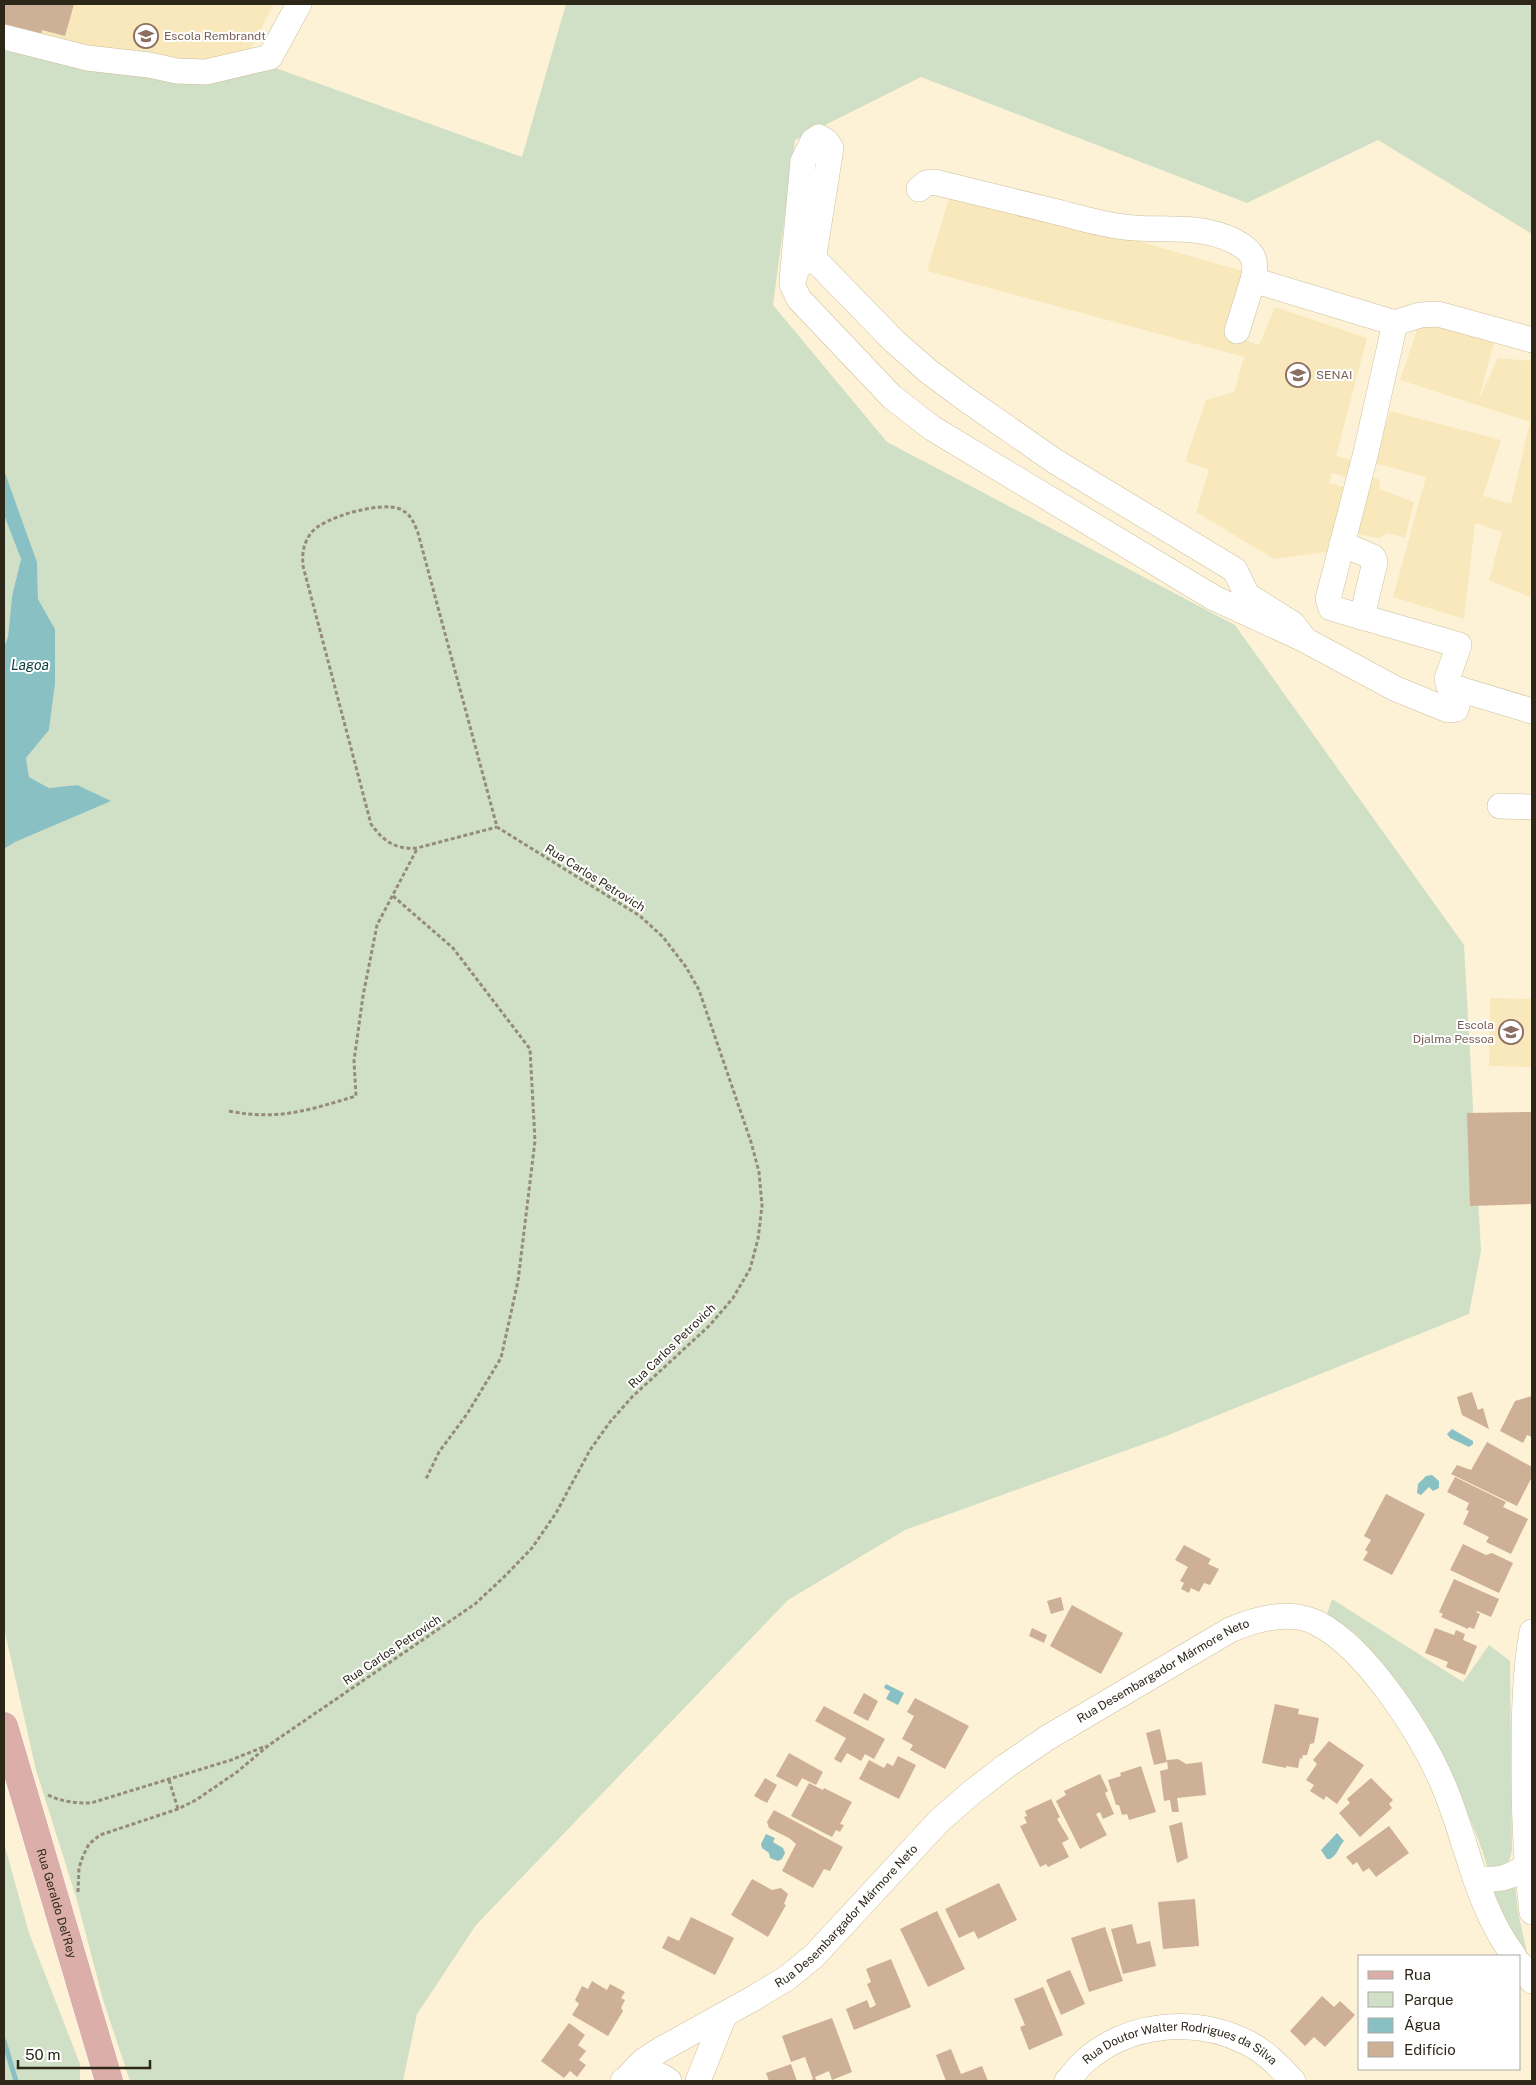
<svg xmlns="http://www.w3.org/2000/svg" width="1536" height="2085" viewBox="0 0 1536 2085" font-family="'Public Sans',sans-serif">
<style>
.built{fill:#f8e8bc}
.green{fill:#d0e0c6}
.water{fill:#89c0c3}
.lines{fill:none;stroke-linecap:round;stroke-linejoin:round}
.stream{stroke:#89c0c3;stroke-width:5}
.building{fill:#cdb096}
.minor-casing{stroke:#ccbf9c;stroke-width:26}
.major-casing{stroke:#fff;stroke-width:29}
.path{stroke:#958c78;stroke-width:3;stroke-dasharray:4 2.5;stroke-linecap:butt}
.minor{stroke:#fff;stroke-width:25}
.major{stroke:#dbaea9;stroke-width:28}
.labels{text-anchor:middle;stroke-width:4;stroke-linejoin:round;paint-order:stroke}
.education-label{font-size:12px;fill:#785e54;stroke:#fff;text-anchor:start}
.street-label{font-size:12px;fill:#2d271a;stroke:#fff}
.water-label{font-size:14px;font-style:italic;fill:#0a3e41;stroke:#fff}
</style>
<rect width="100%" height="100%" fill="#fdf2d6"/>
<g class="built">
<path d="M4,4H274L248,54L214,63L64,44L4,27Z"/>
<path d="M952,188L1246,272L1244,340L1259,345L1275,307L1367,338L1336,456L1364,463L1363,473L1380,480L1379,489L1414,502L1405,538L1387,533L1380,538L1351,533L1369,482L1332,473L1329,483L1350,489L1331,534L1327,552L1274,559L1196,512L1209,470L1185,461L1206,400L1234,392L1244,357L927,271Z"/>
<path d="M1421,318L1496,337L1478,401L1498,358L1532,361V598L1489,580L1502,532L1475,523L1464,619L1393,597L1426,477L1374,463L1390,411L1501,440L1483,496L1511,504L1530,422L1400,380Z"/>
<path d="M1490,998L1532,999V1067L1489,1066Z"/>
</g>
<g class="green">
<path d="M566,4H1532V234L1378,140L1247,203L921,77L795,140L773,305L887,442L1235,625L1464,945L1481,1251L1469,1314L1166,1436L905,1530L788,1600L476,1925L417,2014L403,2081H130L103,2000L77,1900L36,1770L4,1628V849L15,842L77,785L49,788L29,777L26,758L49,730L55,684V629L38,599L37,562L4,470V47L217,79L262,63L522,157Z"/>
<path d="M4,515L21,559L12,596L8,637L4,647Z"/>
<path d="M1332,1599L1463,1682L1489,1645L1510,1661L1512,1850L1509,1861L1501,1868H1488L1479,1841L1443,1755L1420,1716L1358,1636L1327,1614Z"/>
<path d="M4,1843L29,1933L80,2064V2081H4Z"/>
<path d="M1515,1885L1518,1912L1528,1957L1508,1928L1490,1890Z"/>
</g>
<g class="water">
<path d="M4,470L37,562L38,599L55,629V684L49,730L26,758L29,777L49,788L77,785L111,801L15,842L4,849V647L8,637L12,596L21,559L4,515Z"/>
<path d="M1452,1429L1473,1441V1444L1469,1447L1450,1438L1447,1434Z"/>
<path d="M1432,1475L1439,1481V1488L1433,1491L1429,1487L1421,1495L1417,1493L1418,1484L1426,1476Z"/>
<path d="M886,1684L904,1693L898,1705L886,1699L890,1691L884,1688Z"/>
<path d="M1337,1833L1344,1841C1338,1847 1338,1855 1330,1859H1327L1321,1850Z"/>
<path d="M766,1834L775,1838L773,1842L783,1848L785,1853L782,1859L778,1861L770,1858L769,1853L762,1848L761,1844Z"/>
</g>
<g class="lines">
<path class="stream" d="M4,2041L16,2081"/>
</g>
<g class="building">
<path d="M4,4H74L65,36L42,30L41,35L4,25Z"/>
<path d="M1532,1112V1204L1470,1206L1467,1113Z"/>
<path d="M1472,1392L1478,1410L1483,1408L1489,1429L1462,1415L1457,1397Z"/>
<path d="M1532,1396V1437L1527,1435L1523,1443L1500,1431L1515,1401Z"/>
<path d="M1487,1442L1532,1467V1477L1517,1506L1451,1474L1457,1465L1471,1470Z"/>
<path d="M1455,1477L1506,1502L1503,1507L1528,1519L1511,1554L1486,1542L1489,1537L1463,1524L1469,1511L1466,1510L1469,1503L1447,1492Z"/>
<path d="M1386,1494L1425,1514L1392,1575L1363,1560L1368,1552L1365,1550L1371,1540L1364,1536Z"/>
<path d="M1463,1544L1486,1555L1492,1553L1513,1563L1499,1593L1450,1570Z"/>
<path d="M1184,1545L1211,1559L1208,1564L1219,1569L1210,1585L1204,1583L1199,1592L1191,1588L1189,1593L1181,1589L1184,1583L1180,1581L1188,1567L1175,1560Z"/>
<path d="M1454,1579L1499,1599L1491,1617L1477,1611L1476,1612L1480,1614L1474,1629L1469,1627L1468,1629L1441,1617L1443,1614L1439,1612Z"/>
<path d="M1061,1597L1064,1610L1051,1614L1047,1601Z"/>
<path d="M1072,1605L1123,1633L1101,1674L1050,1646Z"/>
<path d="M1032,1628L1047,1635L1044,1643L1029,1636Z"/>
<path d="M1435,1628L1454,1635L1456,1630L1465,1634L1463,1640L1477,1646L1465,1675L1446,1667L1448,1662L1425,1653Z"/>
<path d="M864,1693L878,1701L868,1721L853,1713Z"/>
<path d="M915,1698L969,1726L945,1769L910,1750L913,1745L902,1739L914,1716L907,1712Z"/>
<path d="M1275,1704L1299,1709L1298,1714L1319,1718L1314,1743L1310,1744L1307,1755H1303L1302,1759L1300,1758L1298,1768L1286,1766V1768L1262,1763Z"/>
<path d="M824,1706L885,1739L874,1759L865,1754L861,1761L847,1753L841,1763L834,1759L846,1738L815,1721Z"/>
<path d="M1160,1729L1167,1762L1154,1765L1146,1733Z"/>
<path d="M1329,1741L1364,1765L1337,1804L1326,1796L1324,1800L1310,1791L1314,1785L1306,1780L1317,1764L1313,1760Z"/>
<path d="M789,1753L823,1772L816,1785L802,1778L797,1787L776,1776Z"/>
<path d="M898,1756L916,1765L899,1799L859,1779L869,1760L884,1768L887,1763L893,1766Z"/>
<path d="M1178,1759L1186,1764L1202,1762L1206,1795L1177,1798L1179,1812H1172L1170,1800L1164,1801L1160,1771L1168,1769L1167,1760Z"/>
<path d="M1141,1766L1156,1812L1129,1820L1127,1814L1122,1815L1119,1805H1116L1108,1780L1121,1776L1120,1773Z"/>
<path d="M1100,1774L1108,1791L1105,1793L1114,1814L1103,1819L1100,1812L1096,1814L1107,1835L1080,1849L1056,1801L1066,1795L1064,1791Z"/>
<path d="M765,1778L777,1785L767,1803L754,1796Z"/>
<path d="M1371,1778L1393,1800L1389,1804L1392,1808L1360,1837L1339,1813L1350,1803L1347,1799Z"/>
<path d="M809,1783L823,1790L824,1788L852,1802L840,1824L844,1825L840,1832L836,1830L832,1837L791,1816Z"/>
<path d="M1051,1799L1060,1817L1057,1819L1069,1839L1062,1843L1069,1857L1048,1867L1046,1864L1040,1867L1020,1826L1027,1823L1024,1817L1027,1816L1025,1811Z"/>
<path d="M774,1810L843,1847L830,1871L824,1869L813,1888L782,1871L796,1844L789,1838L769,1828L767,1822Z"/>
<path d="M1182,1822L1188,1858L1177,1863L1169,1826Z"/>
<path d="M1389,1826L1409,1853L1376,1877L1369,1868L1363,1872L1357,1862L1353,1865L1346,1857Z"/>
<path d="M752,1879L772,1890L781,1888L788,1894L784,1904L786,1905L768,1937L731,1915Z"/>
<path d="M999,1883L1017,1920L978,1939L974,1931L959,1938L945,1909Z"/>
<path d="M1195,1899L1199,1946L1163,1949L1158,1902Z"/>
<path d="M937,1911L965,1969L928,1987L900,1929Z"/>
<path d="M691,1917L734,1938L715,1975L662,1948L668,1936L679,1941Z"/>
<path d="M1132,1924L1137,1944L1150,1941L1156,1966L1123,1974L1111,1929Z"/>
<path d="M1105,1927L1123,1981L1089,1992L1071,1938Z"/>
<path d="M891,1959L911,2007L854,2030L846,2009L867,2000L870,2008L876,2005L867,1984L871,1982L866,1969Z"/>
<path d="M1070,1970L1085,2004L1061,2015L1046,1980Z"/>
<path d="M592,1981L607,1990L610,1984L625,1992L621,1998L625,2000L621,2008L623,2011L608,2036L572,2015L579,2004L575,2000L582,1986L588,1989Z"/>
<path d="M1043,1987L1063,2035L1029,2050L1020,2027L1025,2025L1014,1999Z"/>
<path d="M1322,1996L1334,2007L1340,2001L1355,2015L1325,2047L1314,2037L1305,2046L1290,2031Z"/>
<path d="M832,2018L852,2072L832,2080L829,2071L815,2077L817,2081H809L813,2079L805,2057L791,2062L782,2036Z"/>
<path d="M569,2023L585,2035L578,2045L586,2051L579,2060L586,2065L577,2077L570,2071L564,2078L541,2061Z"/>
<path d="M951,2049L961,2074L982,2066L988,2081H946L936,2055Z"/>
<path d="M791,2064L797,2081H769L766,2073Z"/>
</g>
<g class="lines">
<defs>
<g id="minor">
<path d="M4,37L87,58L149,65L177,71L206,72L270,57L299,4"/>
<path d="M919,189L926,183L934,182C975,192 1016,202 1057,212C1077,217 1097,223 1117,226C1156,233 1196,222 1234,241C1253,251 1258,259 1253,280"/>
<path d="M792,280L803,161L813,141L819,137L826,141L831,148L813,261"/>
<path d="M1237,331L1253,280L1395,323"/>
<path d="M1532,340L1438,314L1420,315L1395,323L1366,452L1328,599L1331,608L1459,645L1447,679L1449,686L1532,711"/>
<path d="M1342,544L1373,557L1375,562L1362,617"/>
<path d="M1305,640L1293,624L1247,595L1235,570L1056,462L967,400L928,371L894,341L818,263L807,260L798,266L792,284L799,299L892,397L932,428L1214,598L1305,640L1396,689L1448,710L1456,709L1461,690"/>
<path d="M1500,806L1532,807"/>
<path d="M1532,1632C1524,1677 1524,1722 1524,1768C1524,1817 1526,1864 1532,1912"/>
<path d="M1475,1878C1496,1881 1509,1879 1526,1866"/>
<path d="M1520,1964L1532,1981"/>
<path id="s1" d="M625,2080L643,2061L660,2050L754,1998L787,1978L814,1956L939,1821L971,1793L1006,1766L1047,1738L1230,1630C1256,1619 1289,1609 1317,1623C1368,1649 1424,1738 1445,1789C1468,1845 1477,1907 1514,1956"/>
<path d="M623,2081C638,2071 655,2070 669,2081"/>
<path d="M698,2081L724,2016"/>
<path id="s2" d="M1067,2081C1073,2075 1078,2067 1085,2061C1129,2022 1195,2017 1246,2042C1265,2051 1279,2066 1293,2081"/>
</g>
<g id="major">
<path id="s3" d="M4,1726L109,2081"/>
</g>
</defs>
<use href="#minor" class="minor-casing"/>
<use href="#major" class="major-casing"/>
<g class="path">
<path d="M393,896L453,948L530,1049L535,1141L518,1281L501,1358L467,1414L439,1452L426,1479"/>
<path d="M229,1111C278,1121 309,1110 356,1096L354,1061L363,996L377,925L417,849"/>
<path d="M169,1780L178,1809"/>
<path d="M48,1795C62,1802 76,1803 91,1803L231,1760L266,1746"/>
<path d="M78,1892L79,1868L83,1856L89,1844L100,1835L178,1809L196,1800L237,1772L269,1745L475,1604L504,1577L532,1548L556,1513L590,1450L610,1422L632,1397L710,1325L733,1298L750,1269L758,1239L762,1206L759,1172L751,1142L699,990L686,967L663,937L640,916L497,827L418,533C414,523 411,514 400,509C381,501 323,517 311,533C303,544 302,554 303,566L371,824C383,841 396,850 417,848L497,827"/>
</g>
<use href="#minor" class="minor"/>
<use href="#major" class="major"/>
</g>
<defs>
<symbol id="school-ring" viewBox="-11 -11 22 22"><circle r="9.5" fill="#fff" stroke="#8d6e63" stroke-width="1.5"/><path d="M0-5L7-2L0 1L-7-2ZM-4 1L0 2.5L4 1V4Q0 6-4 4Z" fill="#8d6e63"/></symbol>
<symbol id="university-ring" viewBox="-11 -11 22 22"><circle r="9.5" fill="#fff" stroke="#8d6e63" stroke-width="1.5"/><path d="M0-5L7-2L0 1L-7-2ZM-4 1L0 2.5L4 1V4Q0 6-4 4Z" fill="#8d6e63"/></symbol>
</defs>
<g fill-rule="evenodd">
<use href="#school-ring" x="132" y="22" width="28" height="28"/>
<use href="#university-ring" x="1284" y="361" width="28" height="28"/>
<use href="#school-ring" x="1497" y="1018" width="28" height="28"/>
</g>
<g class="labels">
<g class="education-label">
<text x="164" y="40">Escola Rembrandt</text>
<text x="1316" y="379">SENAI</text>
<text x="1494" y="1029" text-anchor="end">Escola<tspan x="1494" dy="14">Djalma Pessoa</tspan></text>
</g>
<g class="street-label">
<text transform="translate(595 878) rotate(32)" y="4">Rua Carlos Petrovich</text>
<text transform="translate(672 1346) rotate(-44)" y="4">Rua Carlos Petrovich</text>
<text transform="translate(392 1650) rotate(-34)" y="4">Rua Carlos Petrovich</text>
<text dy="4" stroke="none"><textPath href="#s1" startOffset="682">Rua Desembargador Mármore Neto</textPath></text>
<text dy="4" stroke="none"><textPath href="#s3" startOffset="185">Rua Geraldo Del'Rey</textPath></text>
<text dy="4" stroke="none"><textPath href="#s1" startOffset="278">Rua Desembargador Mármore Neto</textPath></text>
<text dy="4" stroke="none"><textPath href="#s2" startOffset="130">Rua Doutor Walter Rodrigues da Silva</textPath></text>
</g>
<g class="water-label">
<text x="30" y="670">Lagoa</text>
</g>
</g>
<rect width="1536" height="2085" fill="none" stroke="#2d271a" stroke-width="10"/>
<rect x="1358" y="1955" width="162" height="115" fill="#ffffff" stroke="#aba9a3"/>
<rect x="1368" y="1971" width="25" height="8" fill="#dbaea9" stroke="#aba9a3"/>
<text x="1404" y="1980" font-size="15" fill="#2d271a">Rua</text>
<rect x="1368" y="1992" width="25" height="15" fill="#d0e0c6" stroke="#aba9a3"/>
<text x="1404" y="2005" font-size="15" fill="#2d271a">Parque</text>
<rect x="1368" y="2018" width="25" height="15" fill="#89c0c3" stroke="#aba9a3"/>
<text x="1404" y="2030" font-size="15" fill="#2d271a">Água</text>
<rect x="1368" y="2042" width="25" height="15" fill="#cdb096" stroke="#aba9a3"/>
<text x="1404" y="2055" font-size="15" fill="#2d271a">Edifício</text>
<path d="M18 2060v8h132v-8" fill="none" stroke="#2d271a" stroke-width="2.5"/>
<text x="25" y="2060" font-size="15" fill="#2d271a" stroke="#ffffff" stroke-width="4" paint-order="stroke">50 m</text>
</svg>
